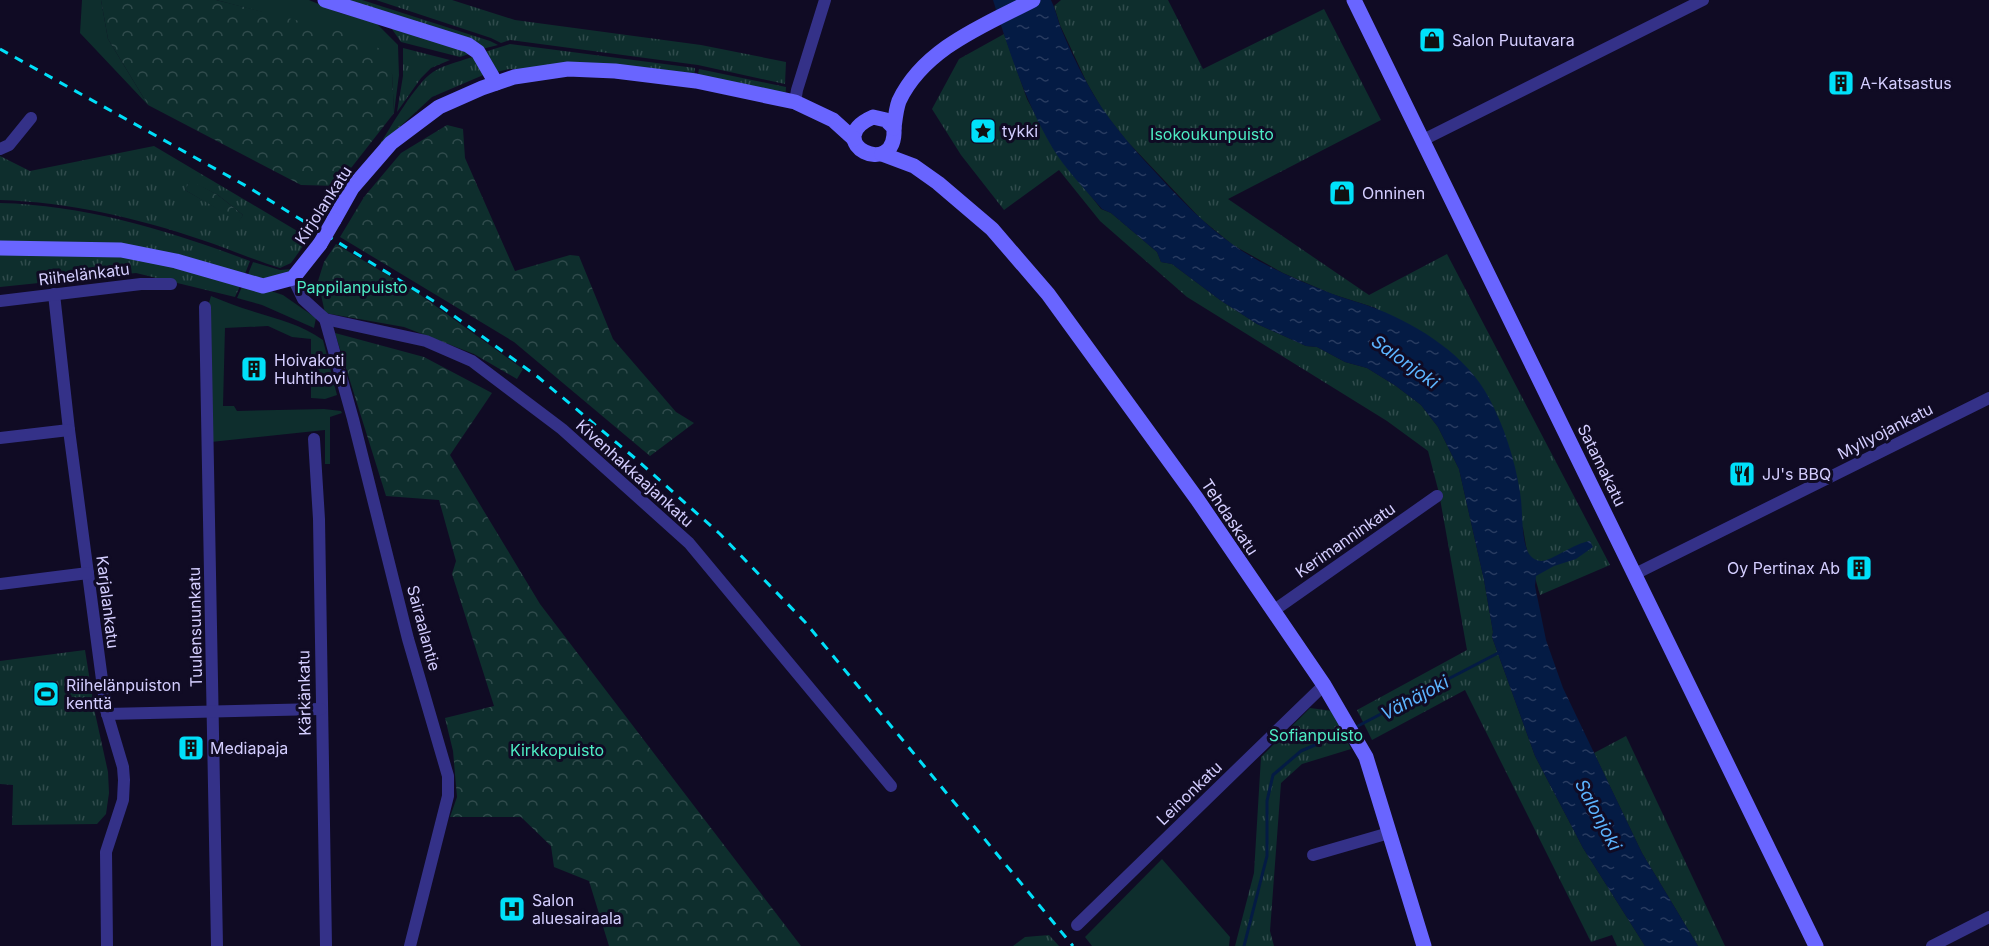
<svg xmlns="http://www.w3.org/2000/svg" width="1989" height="946" viewBox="0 0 1989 946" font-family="Inter,sans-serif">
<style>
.grass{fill:#0e2e2d}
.forest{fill:url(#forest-crowns)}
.park{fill:url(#park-tufts);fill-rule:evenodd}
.water{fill:url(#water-ripples)}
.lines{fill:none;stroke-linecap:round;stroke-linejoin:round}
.stream{stroke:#041b44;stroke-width:3}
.street{stroke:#343188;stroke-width:12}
.secondary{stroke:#6965ff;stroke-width:15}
.rail{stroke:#00e0f9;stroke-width:3;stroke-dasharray:9 8;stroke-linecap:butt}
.secondary-bridge{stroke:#6965ff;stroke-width:15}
.labels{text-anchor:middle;stroke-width:6;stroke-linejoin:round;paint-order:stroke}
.poi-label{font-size:16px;fill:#d4ceff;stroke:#100b24;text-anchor:start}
.park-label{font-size:16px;fill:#4decc4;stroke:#100b24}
.street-label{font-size:16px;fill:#d4ceff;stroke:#100b24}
.water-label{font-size:18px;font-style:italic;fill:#5cb4ff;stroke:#100b24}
</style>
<defs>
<pattern id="forest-crowns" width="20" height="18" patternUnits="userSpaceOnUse" patternTransform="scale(1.5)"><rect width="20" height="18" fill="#0e2e2d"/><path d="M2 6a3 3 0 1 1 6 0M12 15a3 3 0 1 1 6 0" fill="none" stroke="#304b4c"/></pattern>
<pattern id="park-tufts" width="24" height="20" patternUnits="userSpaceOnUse" patternTransform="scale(1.5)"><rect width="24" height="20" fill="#0e2e2d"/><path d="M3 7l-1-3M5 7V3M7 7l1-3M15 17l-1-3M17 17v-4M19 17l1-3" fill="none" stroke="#304b4c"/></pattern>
<pattern id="water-ripples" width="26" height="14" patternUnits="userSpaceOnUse" patternTransform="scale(1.5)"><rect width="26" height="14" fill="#041b44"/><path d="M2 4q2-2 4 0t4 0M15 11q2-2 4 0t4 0" fill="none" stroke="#283b60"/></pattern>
</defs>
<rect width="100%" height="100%" fill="#100b24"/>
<g class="grass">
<path d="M82,0H101L108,39L148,105L80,33Z"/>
<path d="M216,0H309L340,13L376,23L398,45L399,75L394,113L392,74L262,12Z"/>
<path d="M253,262L280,270L291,269L285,277L246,279Z"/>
<path d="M244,282L283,295L316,318L314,328L262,305L237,298Z"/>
<path d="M211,296C224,301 238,307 252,311C277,319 301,324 323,340L337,395L325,399L311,398V339L292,337L268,326L225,328L223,406H234L237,411L324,409L341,411L342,413L330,417V464H325V430L211,442L208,306Z"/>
<path d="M1162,859L1230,937L1229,946H1092L1085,937Z"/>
</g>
<g class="forest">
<path d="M101,0H216L359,36L383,51L392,74L394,113L337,186L301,185L148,105L108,39Z"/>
<path d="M447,125L463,129L465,158L515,271L570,255L579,256L613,339L676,412L694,423L650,456L514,342L340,237L364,197L401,153Z"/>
<path d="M190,180L218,195L243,215L239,222L185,190Z"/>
<path d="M336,244L419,294L523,369L517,379L474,354L404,327L325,313L318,281L324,262Z"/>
<path d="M335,333L424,357L492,393L450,455L540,604L801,946H609L589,881L554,867L551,846L521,817H450L457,797L453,751L445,718L494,706L452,574L456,561L439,500L386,496Z"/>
</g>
<g class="park">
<path d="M336,0H362L490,41L498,45L478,50Z"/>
<path d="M376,0H452L515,20L701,45L786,62L785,84L698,65L510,40L501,43L491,38Z"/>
<path d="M1061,0H1168L1203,69L1324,9L1381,120L1228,199L1369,295L1447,254L1610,565L1540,595L1526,546L1523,528L1376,308L1332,294L1283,273L1233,245L1201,219L1126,140L1104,112L1087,83L1060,25L1054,6Z"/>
<path d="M387,22L475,52L460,57L401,42Z"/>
<path d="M1004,34L1027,99L1053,148L1101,209L1111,213L1157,252L1161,262L1172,264L1220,300L1257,324L1306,346L1317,347L1345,362L1367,368L1396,386L1421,405L1438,427L1459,469L1484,580L1493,632L1492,637L1535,756L1583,848L1645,946H1617L1612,935L1591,942L1465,690L1372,740L1357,710L1467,650L1439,493L1428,451L1387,421L1187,297L1100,221L1059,170L1004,210L961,155L932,109L959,59Z"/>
<path d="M510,44L695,68L694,79L591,69H509L493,73L481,53Z"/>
<path d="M403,48L450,60L431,68L421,78L397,112L403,76Z"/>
<path d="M477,55L488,73L432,97L379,146C390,128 416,83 433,72C445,64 463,61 477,55Z"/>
<path d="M699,69L786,87L785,105L697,80Z"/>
<path d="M154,146L309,238L291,263L280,268C254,260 229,249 202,240C138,218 68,202 0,200V156L30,171ZM190,181L218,195L243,215L239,221L185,190Z"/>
<path d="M0,203C86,205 170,231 250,261L243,279L174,258L0,246Z"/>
<path d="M0,250L121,252L242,282L235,297L136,273L0,287Z"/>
<path d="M85,650L95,713L108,772L109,793L106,814L97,824L12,825L13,785L0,784V661Z"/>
<path d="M1310,708L1333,711L1351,749L1302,764L1281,783L1270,931L1274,946H1235L1254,873L1261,757Z"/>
<path d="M1626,736L1725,946H1698L1642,853L1594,753Z"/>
<path d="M1049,935L1059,946H1013L1025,937Z"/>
</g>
<path class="water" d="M993,0H1051C1055,8 1057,17 1060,26C1068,45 1077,65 1087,83C1105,117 1130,145 1156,173C1180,199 1204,224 1232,244C1261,265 1297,280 1330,293C1345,299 1362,303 1377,309C1420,326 1467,356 1489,398C1504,426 1515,460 1520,492C1523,510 1521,529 1526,547C1528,554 1532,560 1541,561C1550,562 1574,543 1590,541L1593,547L1576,559L1554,566L1536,576L1535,586L1546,640L1563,688L1642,853L1698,946H1645L1583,848L1535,756L1492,637L1493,632L1484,580L1459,469L1438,427L1421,405L1396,386L1367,368L1345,362L1317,347L1306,346L1257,324L1220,300L1172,264L1161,262L1157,252L1111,213L1102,209C1085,189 1065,169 1052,147C1025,101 1009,51 993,0Z"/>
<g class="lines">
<g class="stream">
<path d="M1354,728L1500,652"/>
<path d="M1244,946L1267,856V801L1273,775L1301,751L1345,732"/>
</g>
<g class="street">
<path d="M795,102L797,90L825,0"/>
<path d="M1423,140L1703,0"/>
<path d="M0,149L9,145L31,118"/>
<path d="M293,278L303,299L325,319L426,341L472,361L562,429L689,543L891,786"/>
<path d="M54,294L69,430L106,710L123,767L124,780L123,800L106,852L107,946"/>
<path d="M0,301L141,284H171"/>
<path d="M205,307L217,946"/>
<path d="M325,319L353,419L408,639L448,776V796L410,946"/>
<path d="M0,438L69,430"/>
<path d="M314,439L319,519L326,946"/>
<path d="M1635,574L1989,398"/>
<path d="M0,584L88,573"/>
<path d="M1273,611L1437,496"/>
<path d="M107,714L321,709"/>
<path d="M1313,855L1389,833"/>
<path d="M1077,925L1324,685"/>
<path d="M1932,946L1989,917"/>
</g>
<g class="secondary">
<path d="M325,0L468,45L478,52L496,83"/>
<path d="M1354,0L1816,946"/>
<path d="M873,117L886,120L894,128C897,182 819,141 873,117Z"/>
<path d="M894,128C895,120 896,109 899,101C924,48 985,25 1033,0"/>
<path d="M882,154L914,166L938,183L992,229L1048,294L1197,499L1324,685L1366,757L1424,946"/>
<path d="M334,220L352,188L391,143L439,107L482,88L514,77L568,69L615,71L696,81L795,102L833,120L854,139"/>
<path d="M0,248L121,250L176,261L263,286L293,278L320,244"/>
</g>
<path class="rail" d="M0,49L248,187L435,302L538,377L636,459L720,534L805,622L1073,946"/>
<path class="secondary-bridge" d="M320,244L334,220"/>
</g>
<defs>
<symbol id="shop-square" viewBox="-11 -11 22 22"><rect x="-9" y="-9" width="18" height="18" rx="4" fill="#00e0f9" stroke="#100b24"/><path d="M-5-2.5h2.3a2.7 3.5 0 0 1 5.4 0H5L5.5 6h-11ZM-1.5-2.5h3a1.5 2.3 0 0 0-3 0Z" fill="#111"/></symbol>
<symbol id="building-square" viewBox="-11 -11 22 22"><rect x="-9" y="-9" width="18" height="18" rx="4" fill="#00e0f9" stroke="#100b24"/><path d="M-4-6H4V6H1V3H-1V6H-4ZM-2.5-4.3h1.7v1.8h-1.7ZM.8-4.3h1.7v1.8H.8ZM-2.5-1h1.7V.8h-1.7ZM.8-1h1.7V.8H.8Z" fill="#111"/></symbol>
<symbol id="sight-square" viewBox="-11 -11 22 22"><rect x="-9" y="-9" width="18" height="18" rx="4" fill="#00e0f9" stroke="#100b24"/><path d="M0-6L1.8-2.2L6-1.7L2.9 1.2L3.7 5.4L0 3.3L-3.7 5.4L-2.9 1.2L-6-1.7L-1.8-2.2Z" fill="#111"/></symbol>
<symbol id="restaurant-square" viewBox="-11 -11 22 22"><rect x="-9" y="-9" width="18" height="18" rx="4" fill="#00e0f9" stroke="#100b24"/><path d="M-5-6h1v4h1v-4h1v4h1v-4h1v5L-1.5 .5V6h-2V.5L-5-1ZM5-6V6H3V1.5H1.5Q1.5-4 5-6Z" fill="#111"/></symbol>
<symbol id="stadium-square" viewBox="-11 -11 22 22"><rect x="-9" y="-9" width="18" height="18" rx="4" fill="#00e0f9" stroke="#100b24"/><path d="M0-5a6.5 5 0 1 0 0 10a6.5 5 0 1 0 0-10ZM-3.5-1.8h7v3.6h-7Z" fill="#111"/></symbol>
<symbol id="hospital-square" viewBox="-11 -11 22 22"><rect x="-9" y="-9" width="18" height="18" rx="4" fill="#00e0f9" stroke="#100b24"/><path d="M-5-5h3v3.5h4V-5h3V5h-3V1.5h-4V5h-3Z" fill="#111"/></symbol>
</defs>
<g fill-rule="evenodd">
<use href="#shop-square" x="1417" y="25" width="30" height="30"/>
<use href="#building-square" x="1826" y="68" width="30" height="30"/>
<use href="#sight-square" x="968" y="116" width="30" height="30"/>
<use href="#shop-square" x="1327" y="178" width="30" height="30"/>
<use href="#building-square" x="239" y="354" width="30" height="30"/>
<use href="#restaurant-square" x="1727" y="459" width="30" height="30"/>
<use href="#building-square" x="1844" y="553" width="30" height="30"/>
<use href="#stadium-square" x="31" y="679" width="30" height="30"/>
<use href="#building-square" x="176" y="733" width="30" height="30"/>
<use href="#hospital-square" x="497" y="894" width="30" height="30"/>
</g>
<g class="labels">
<g class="poi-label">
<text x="1452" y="46">Salon Puutavara</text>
<text x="1860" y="89">A-Katsastus</text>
<text x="1002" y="137">tykki</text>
<text x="1362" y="199">Onninen</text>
<text x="274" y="366">Hoivakoti<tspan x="274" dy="18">Huhtihovi</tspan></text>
<text x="1762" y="480">JJ's BBQ</text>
<text x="1840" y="574" text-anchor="end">Oy Pertinax Ab</text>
<text x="66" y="691">Riihelänpuiston<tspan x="66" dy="18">kenttä</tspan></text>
<text x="210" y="754">Mediapaja</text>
<text x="532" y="906">Salon<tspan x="532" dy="18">aluesairaala</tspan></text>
</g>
<g class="park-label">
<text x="1212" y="140">Isokoukunpuisto</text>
<text x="352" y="293">Pappilanpuisto</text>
<text x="1316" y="741">Sofianpuisto</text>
<text x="557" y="756">Kirkkopuisto</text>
</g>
<g class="street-label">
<text transform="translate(323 205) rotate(-57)" y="6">Kirjolankatu</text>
<text transform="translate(84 274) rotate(-7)" y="6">Riihelänkatu</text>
<text transform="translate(1885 431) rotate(-27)" y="6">Myllyojankatu</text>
<text transform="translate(1602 465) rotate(64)" y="6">Satamakatu</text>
<text transform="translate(635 473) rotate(42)" y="6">Kivenhakkaajankatu</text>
<text transform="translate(1230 517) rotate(56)" y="6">Tehdaskatu</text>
<text transform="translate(1345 540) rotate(-35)" y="6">Kerimanninkatu</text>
<text transform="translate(108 602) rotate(83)" y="6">Karjalankatu</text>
<text transform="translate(195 627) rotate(-91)" y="6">Tuulensuunkatu</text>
<text transform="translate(424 628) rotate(75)" y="6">Sairaalantie</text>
<text transform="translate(304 693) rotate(-91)" y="6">Kärkänkatu</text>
<text transform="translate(1189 793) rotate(-44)" y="6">Leinonkatu</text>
</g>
<g class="water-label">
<text transform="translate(1405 362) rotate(36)" y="6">Salonjoki</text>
<text transform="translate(1415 698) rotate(-28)" y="6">Vähäjoki</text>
<text transform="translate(1598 815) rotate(62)" y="6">Salonjoki</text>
</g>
</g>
</svg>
